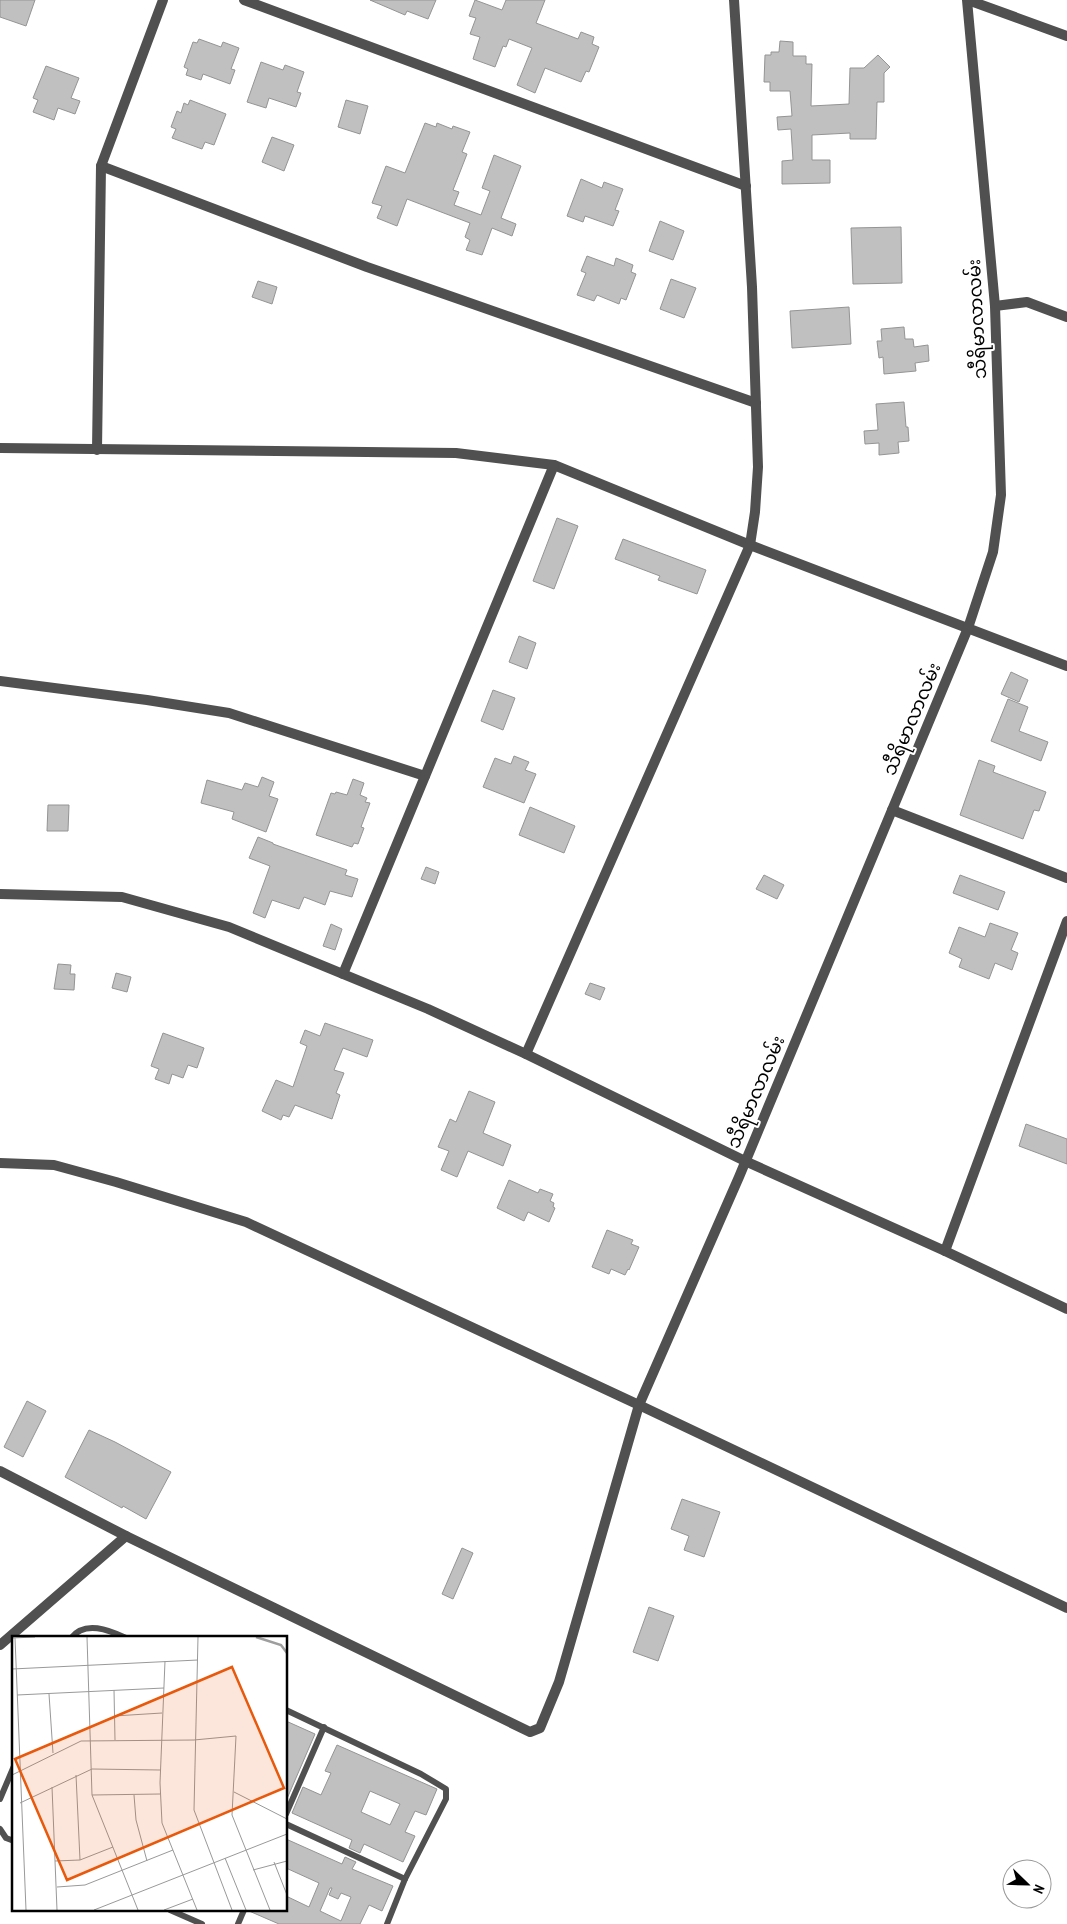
<svg xmlns="http://www.w3.org/2000/svg" width="1067" height="1924" viewBox="0 0 1067 1924" font-family="'PT Sans Narrow','Noto Sans Myanmar',sans-serif">
<style>
.building{fill:#c0c0c0;stroke:#949494;fill-rule:evenodd}
.lines{fill:none;stroke-linecap:round;stroke-linejoin:round}
.service{stroke:#505050;stroke-width:6}
.minor{stroke:#505050;stroke-width:10}
.tertiary{stroke:#505050;stroke-width:10}
.labels{text-anchor:middle;stroke-width:4;stroke-linejoin:round;paint-order:stroke}
.street-label{font-size:18px;fill:#000;stroke:#fff}
.inset-river{fill:none;stroke:#9e9e9e;stroke-width:2.5}
.inset-road{fill:none;stroke:#999;stroke-width:1}
.view{fill:#e8590c;fill-opacity:0.15;stroke:#e8590c;stroke-width:2.5}
.inset-edge{fill:none;stroke:#000;stroke-width:2.5}
</style>
<rect width="100%" height="100%" fill="#fff"/>
<g class="building">
<path d="M0,0H35L26,26L0,17Z"/>
<path d="M370,0H436L428,19L407,11L405,15Z"/>
<path d="M475,0L502,10L506,0H545L536,23L578,39L581,32L594,37L592,44L599,47L589,72L586,71L581,82L545,68L535,93L517,85L532,48L509,39L506,47L503,46L495,67L473,59L480,37L470,34L476,18L469,16Z"/>
<path d="M199,39L221,47L223,42L239,48L231,69L235,70L230,84L203,74L201,80L186,75L188,69L184,67L193,42L197,43Z"/>
<path d="M780,41L793,42V56H806V64H812L811,106L849,104L850,68H864L878,55L890,67L884,73V102H877L876,139H850V133L812,135V160H830V183L782,184V161L793,160L791,129L778,130L777,117L792,116L790,91H770V82H764L765,55H771V52H779Z"/>
<path d="M261,62L283,70L285,65L304,72L297,92L301,93L296,107L269,98L266,108L247,102Z"/>
<path d="M46,66L79,78L71,98L80,101L75,114L58,108L54,120L33,112L38,100L33,98Z"/>
<path d="M190,100L226,114L214,145L205,142L202,149L172,138L176,129L171,127L177,111L181,113L184,103L188,105Z"/>
<path d="M346,100L368,106L360,134L338,127Z"/>
<path d="M425,123L436,127L437,123L452,129L453,126L470,132L462,152L467,154L453,190L459,192L454,205L481,215L490,191L482,188L494,155L521,166L501,218L516,224L512,236L492,228L482,255L466,250L470,240L465,237L470,223L407,199L397,226L377,218L382,206L372,203L386,166L405,173Z"/>
<path d="M272,137L294,145L284,171L262,162Z"/>
<path d="M581,179L602,188L604,182L623,189L615,210L619,211L613,226L585,216L583,222L567,216Z"/>
<path d="M660,221L684,231L673,260L649,251Z"/>
<path d="M901,227L902,283L853,284L851,228Z"/>
<path d="M587,256L614,266L616,258L633,265L631,272L636,274L626,300L621,298L619,304L597,295L594,301L577,295L586,273L581,271Z"/>
<path d="M671,279L696,288L684,318L660,309Z"/>
<path d="M258,281L277,287L272,304L252,297Z"/>
<path d="M849,307L851,344L792,348L790,311Z"/>
<path d="M904,327L905,339H913L914,347L928,345L929,361L915,363L916,371L884,374L883,357L879,358L877,341H882L881,329Z"/>
<path d="M904,402L906,427H908L909,441L898,442L899,453L879,455V443L865,444L864,431L878,430L876,404Z"/>
<path d="M557,518L578,526L554,589L533,581Z"/>
<path d="M623,539L706,570L697,594L658,580L660,576L615,559Z"/>
<path d="M519,636L536,643L527,669L509,662Z"/>
<path d="M1011,672L1028,680L1019,702L1001,694Z"/>
<path d="M493,690L515,698L503,730L481,721Z"/>
<path d="M1008,699L1028,707L1019,731L1048,742L1041,761L991,741Z"/>
<path d="M514,756L529,762L525,770L536,774L524,803L483,787L495,758L511,764Z"/>
<path d="M979,760L995,766L993,772L1046,792L1039,811L1034,810L1023,839L960,815Z"/>
<path d="M262,777L274,782L269,796L278,799L266,832L232,819L234,812L201,803L207,780L242,790L245,783L258,787Z"/>
<path d="M353,779L364,783L360,795L367,798L365,802L370,803L361,827L364,828L358,844L354,843L352,847L316,835L331,793L335,794L336,792L347,795Z"/>
<path d="M48,805H69L68,831H47Z"/>
<path d="M530,807L575,826L564,853L519,835Z"/>
<path d="M258,837L273,843V844L347,870L345,875L358,879L352,897L330,891L325,905L304,897L299,909L272,900L265,918L253,913L270,866L249,858Z"/>
<path d="M426,867L439,872L435,884L421,879Z"/>
<path d="M764,875L784,885L777,899L756,889Z"/>
<path d="M960,875L1005,892L998,910L953,893Z"/>
<path d="M990,923L1018,933L1011,950L1018,953L1012,970L995,963L989,979L959,967L962,959L949,953L959,927L985,937Z"/>
<path d="M331,924L342,929L335,950L323,946Z"/>
<path d="M58,964L71,965L70,974H75L74,990L54,989Z"/>
<path d="M116,973L131,977L127,992L112,988Z"/>
<path d="M590,983L605,988L600,1000L585,994Z"/>
<path d="M325,1023L373,1040L367,1057L343,1048L334,1070L344,1073L336,1093L340,1095L332,1119L295,1105L289,1117L283,1115L281,1120L262,1111L276,1080L293,1087L307,1046L300,1043L305,1030L320,1036Z"/>
<path d="M163,1033L204,1048L197,1068L188,1065L183,1078L172,1074L169,1084L155,1079L159,1069L151,1066Z"/>
<path d="M469,1091L495,1102L483,1133L511,1145L503,1166L468,1151L457,1177L441,1170L449,1151L438,1147L450,1119L456,1122Z"/>
<path d="M1026,1124L1067,1139V1164L1019,1146Z"/>
<path d="M509,1180L538,1193L540,1189L553,1194L550,1201L554,1203L553,1207L555,1208L549,1222L528,1212L524,1221L497,1208Z"/>
<path d="M607,1230L633,1240L631,1244L639,1247L629,1270L628,1269L625,1275L611,1269L609,1274L592,1267Z"/>
<path d="M27,1401L46,1411L23,1457L4,1447Z"/>
<path d="M89,1430L115,1442L171,1472L146,1519L123,1506L122,1508L65,1477Z"/>
<path d="M682,1499L720,1512L704,1557L684,1550L689,1536L671,1529Z"/>
<path d="M462,1548L473,1553L453,1599L442,1594Z"/>
<path d="M649,1607L674,1616L658,1661L633,1652Z"/>
<path d="M286,1721L315,1734L286,1801Z"/>
<path d="M337,1745L437,1789L426,1815L415,1811L405,1832L415,1836L403,1862L364,1844L360,1853L349,1848L352,1840L292,1813L303,1787L321,1795L331,1773L325,1771ZM370,1791L400,1804L390,1825L361,1812Z"/>
<path d="M286,1839L342,1864L345,1857L356,1862L352,1869L393,1886L382,1911L369,1905L360,1924H279L249,1911L286,1910V1896L309,1907L319,1883L286,1868ZM330,1888H332L329,1895L338,1899L341,1893L351,1897L341,1921L320,1911Z"/>
</g>
<g class="lines">
<g class="service">
<path d="M71,1638C85,1620 109,1630 126,1638"/>
<path d="M286,1710L421,1774L446,1789V1799L405,1879L387,1924"/>
<path d="M0,1799L14,1766"/>
<path d="M286,1814L324,1727"/>
<path d="M286,1824L405,1879"/>
<path d="M0,1829L6,1838L14,1841"/>
<path d="M170,1910L202,1924"/>
<path d="M238,1924L244,1910"/>
</g>
<g class="minor">
<path d="M244,0L746,186"/>
<path d="M101,166L367,267L756,403"/>
<path d="M995,306L1027,302L1067,317"/>
<path d="M0,448L456,453L554,465L750,545L1067,666"/>
<path d="M97,450L101,166L163,0"/>
<path d="M0,681L147,700L229,713L425,776"/>
<path d="M892,810L1067,878"/>
<path d="M0,894L122,897L229,927L428,1009L526,1054L745,1161L945,1251L1067,1309"/>
<path d="M343,974L554,465"/>
<path d="M526,1054L750,545L755,512L758,467L752,287L734,0"/>
<path d="M945,1251L1067,921"/>
<path d="M0,1471L126,1536L530,1732L540,1728L559,1682L639,1405L739,1177L968,628L993,552L1001,495L995,306L967,0"/>
<path d="M0,1645L126,1536"/>
</g>
<g class="tertiary">
<path d="M968,0L1067,36"/>
<path d="M0,1163L54,1165L116,1182L246,1222L639,1405L1067,1608"/>
</g>
</g>
<g class="labels">
<g class="street-label">
<text transform="translate(977 319) rotate(-93)" y="6">သီရိမာလာလမ်း</text>
<text transform="translate(912 719) rotate(-67)" y="6">သီရိမာလာလမ်း</text>
<text transform="translate(756 1092) rotate(-67)" y="6">သီရိမာလာလမ်း</text>
</g>
</g>
<g transform="translate(12 1636)">
<rect width="275" height="275" fill="#fff"/>
<path class="inset-river" d="M244,1L269,9L275,17"/>
<path class="inset-road" d="M75,1L80,159L126,274M186,1L182,174L220,274M0,2L23,1M3,2L14,274M153,25L148,147L150,187L185,274M0,33L186,24M102,54L103,104M37,58L41,117M5,59L152,52M102,80L150,77M0,139L69,105L182,104L224,100L220,179L258,274M64,139L68,224M40,151L43,225L68,224L101,211M222,156L275,183M80,159L148,158M122,159L124,184L135,225M8,167L80,133L148,134M213,222L234,274M43,225L45,274M262,226L275,259M241,234L275,225M45,251L73,249L161,214M82,274L275,198M152,274L181,263"/>
<path class="view" d="M220,31L272,152L55,244L3,123Z"/>
<rect width="275" height="275" class="inset-edge"/>
</g>
<g transform="translate(1027 1884) rotate(113)"><circle r="24" fill="#ffffff" stroke="#999999"/>
<path d="M0-4L9 19L0 12L-9 19Z" fill="#000000"/>
<text y="-8" font-size="14" font-weight="bold" text-anchor="middle" fill="#000000">N</text>
</g>
</svg>
